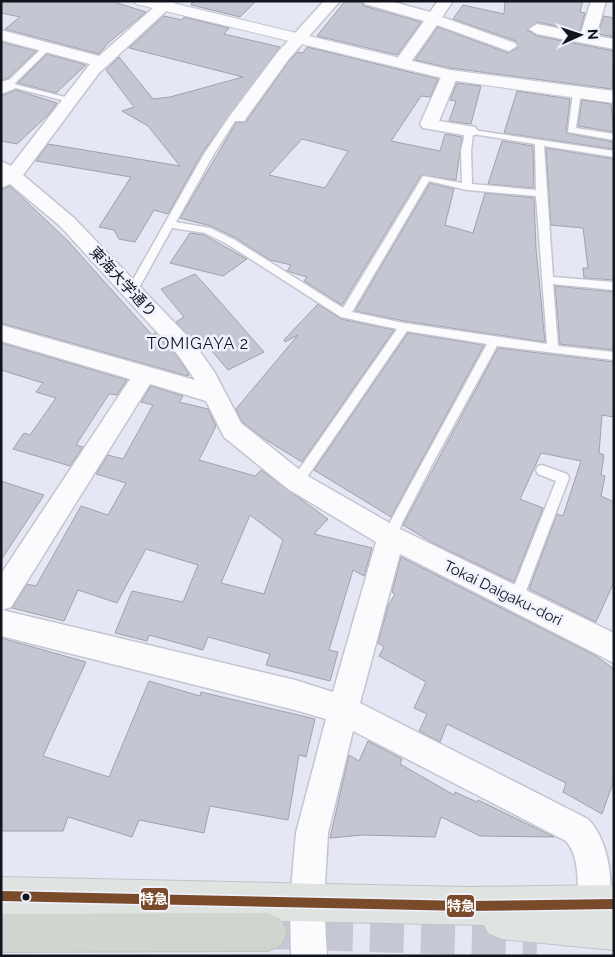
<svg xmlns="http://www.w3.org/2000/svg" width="615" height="957" viewBox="0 0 615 957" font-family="Raleway,'Noto Sans JP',sans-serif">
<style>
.building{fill:#c4c6d1;stroke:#9fa1ab;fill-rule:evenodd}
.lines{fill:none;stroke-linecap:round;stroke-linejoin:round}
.motorway-tunnel{stroke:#c5c7d4;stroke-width:34;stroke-dasharray:34 17;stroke-linecap:butt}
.service-casing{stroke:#c4c5d1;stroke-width:3}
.minor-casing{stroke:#c4c5d1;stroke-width:3}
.tertiary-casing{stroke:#c4c5d1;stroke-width:2}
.primary-casing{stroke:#c2c3c9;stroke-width:2}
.motorway-casing{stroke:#c2c3c9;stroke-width:2}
.service{fill:#fbfbfd;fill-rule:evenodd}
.minor{fill:#fbfbfd;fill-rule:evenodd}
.tertiary{fill:#fbfbfd;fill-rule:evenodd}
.primary{fill:#e0e4e1;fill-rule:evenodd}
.motorway{fill:#cfd5cf;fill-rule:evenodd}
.bus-1-casing{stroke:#eff1fd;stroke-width:3}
.bus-1{fill:#7a4b2a;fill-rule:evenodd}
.bus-dot{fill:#12141d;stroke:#eff1fd;stroke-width:2}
.labels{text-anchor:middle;stroke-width:5;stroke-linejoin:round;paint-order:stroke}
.street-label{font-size:15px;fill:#12141d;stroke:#eff1fd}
.neighbourhood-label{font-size:16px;letter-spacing:1px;fill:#12141d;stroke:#eff1fd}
.line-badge{stroke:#eff1fd;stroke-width:2}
.badge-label{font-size:14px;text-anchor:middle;font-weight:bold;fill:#fff}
</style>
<rect width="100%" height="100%" fill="#e5e7f4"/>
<g class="building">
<path d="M1,1H111L146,12L108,43L99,54L5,29L20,17L1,13Z"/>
<path d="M193,1H256L240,17L191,5Z"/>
<path d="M345,1H361L364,6L421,22L397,55L317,36Z"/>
<path d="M505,1H583L580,12L585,13L580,31L537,22L527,30L537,36L614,51L612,89L450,68L415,60L438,27L508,53L518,48L516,41L453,19L463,5L504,14Z"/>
<path d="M164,16L182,20L184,17L229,28L224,34L280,47L202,153L168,214L154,210L135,242L119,239L114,230L99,227L131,177L36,161L48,144L180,166L148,126L122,111L134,107L106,70L119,57L153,99L170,97L243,77L129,48Z"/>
<path d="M604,16L614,18V37L598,34Z"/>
<path d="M1,42L36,51L8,78L1,80Z"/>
<path d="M307,47L438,79L430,97L421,96L391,141L440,151L445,134L462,137L456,180L421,175L342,305L304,281L307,277L287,271L291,265L270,260L236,238L211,226L180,218L236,123L246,122L289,61L298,52L303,53ZM302,139L348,151L325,188L269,175Z"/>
<path d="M47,54L86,65L56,93L18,83Z"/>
<path d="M457,83L481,86L471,124L449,121L456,101L450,100Z"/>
<path d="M16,90L57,103L48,115L17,144L1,141V96Z"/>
<path d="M517,91L570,99L566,133L613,142V149L504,133Z"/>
<path d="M582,100L611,104L614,132L578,126Z"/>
<path d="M502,141L533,146L534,188L488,184Z"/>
<path d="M546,148L614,159V280L584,278L583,268H588L583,228L551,225Z"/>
<path d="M430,183L454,189L445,225L473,233L485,193L534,198L536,248L545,342L404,321L355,311Z"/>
<path d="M10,186L68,241L152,335L155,333L177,356L189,374L188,376L1,323V190Z"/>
<path d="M190,233L204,235L247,259L223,276L170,263Z"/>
<path d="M195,274L207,287L264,352L228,370L206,344L202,351L176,322L184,317L161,289Z"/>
<path d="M555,286L614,292V350L560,344Z"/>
<path d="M318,304L341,319L394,330L302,462L266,440L242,422L236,409L298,335L285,342L284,340Z"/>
<path d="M408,333L484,345L391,517L314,470Z"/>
<path d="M1,343L127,380L117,395L109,394L76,445L83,447L70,466L13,449L24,433L30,435L56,398L36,392L43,383L1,370Z"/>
<path d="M498,348L614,362V417L602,415L599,453L604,455L601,475L605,476L601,496L614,502V582L596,622L529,589L557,514L563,516L581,461L541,453L520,499L543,508L514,582L433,543L403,525Z"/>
<path d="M151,386L183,396L179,402L208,409L216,426L199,460L255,476L261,470L328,519L314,534L372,548L364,576L353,570L329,650L338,652L330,681L266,665L270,654L208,637L203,650L149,635L147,641L115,633L132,591L183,602L198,565L146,549L117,603L78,590L64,621L12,608L27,584L36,586L81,506L108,515L126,483L96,474L108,455L123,459L153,405L141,402ZM250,515L283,540L264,594L221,583Z"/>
<path d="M1,481L44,495L1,560Z"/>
<path d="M401,557L596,656L614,669V780L602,814L563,792L566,783L447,724L440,742L419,731L427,714L414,708L426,682L379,656L384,647L378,643L388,606L395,594L392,592Z"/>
<path d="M1,638L86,662L43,756L109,777L149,681L200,696L201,692L315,719L306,757L299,755L288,820L210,806L204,833L139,820L132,837L68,817L63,831H1Z"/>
<path d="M368,741L402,759L400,764L454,795L455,792L477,802L478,800L554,837L480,836L441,817L435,837L363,835L330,838L349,755L359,761Z"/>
</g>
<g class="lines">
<path class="motorway-tunnel" d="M268,932L537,940"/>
<defs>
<g id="service">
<path d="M45,45L52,47L14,84L73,99V103L4,85Z"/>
<path d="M577,90L581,93L576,128L614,134V140L568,132L573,93Z"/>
<path d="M235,115L242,117L235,121L214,154L176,222L210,228L235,240L343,308L423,176L462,183L461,151L466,129L614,151V157L544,146L553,277L614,282V290L553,284L558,346L614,352V360L497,346L433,463L402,523L396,541L391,543L386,541L384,537L390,522L487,344L407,331L301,486H293L291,482L293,478L397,329L341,317L227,244L205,233L172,228L135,295H127L126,292L204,154L229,117ZM473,134L535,144L536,190L472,184L471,151ZM429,181L467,190L536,196L547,344L404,323L352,312Z"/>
<path d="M542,465L567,474L569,478L523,599L521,603L516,605L511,603L509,599L556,481L538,474L536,470L538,466Z"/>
</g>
<g id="minor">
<path d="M161,1H177L99,73L23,175L74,218L194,343L215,373L241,423L306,475L400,529L614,633V663L400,554L360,703L588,819C610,842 615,887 607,916L595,921L583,916C573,892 584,862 566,841L353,731L328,833L324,901L327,956H291L290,901L296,833L326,719L295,710L1,636V574L130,379L1,341V325L195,380L178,355L60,226L10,184L1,188V161L11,166L90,64L1,40V30L99,56ZM150,384L206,401L224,437L288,489L376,542L333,692L295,680L2,610L11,607Z"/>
<path d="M324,1H340L288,60L244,121H232L229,117L277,53Z"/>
<path d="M363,1H390L430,12L438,1H453L442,17L515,43L517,46L509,51L503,49L437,25L408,66H396L394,63L424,21L365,4Z"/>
<path d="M591,1H606L596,36L614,39V49L537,34L529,29L537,24L581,33Z"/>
<path d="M450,70L456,72L458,75L439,121L475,127L478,131L475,135L469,136L429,129L423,128L420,124L442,75L444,72Z"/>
<path d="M8,80L14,81L16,85L14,89L1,94V82Z"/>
</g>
<path id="tertiary" d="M134,1H164L450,70L614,91V103L450,80L136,4Z"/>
<path id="primary" d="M1,877L467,887L614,885V950L501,939L488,933L484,925L1,915Z"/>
<path id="motorway" d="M268,913L281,919L287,932L281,945L268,951L1,952V914Z"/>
</defs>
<use href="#service" class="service-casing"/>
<use href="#minor" class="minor-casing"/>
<use href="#tertiary" class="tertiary-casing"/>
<use href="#primary" class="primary-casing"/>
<use href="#motorway" class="motorway-casing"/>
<use href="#service" class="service"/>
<use href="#minor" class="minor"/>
<use href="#tertiary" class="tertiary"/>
<use href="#primary" class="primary"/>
<use href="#motorway" class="motorway"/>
<defs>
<path id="bus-1" d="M1,891L467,901L614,899V909L467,911L1,901Z"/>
</defs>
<use href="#bus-1" class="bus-1-casing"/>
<use href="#bus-1" class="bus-1"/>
</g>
<circle class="bus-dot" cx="26" cy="897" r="4.5"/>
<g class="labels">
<g class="street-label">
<text transform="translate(123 282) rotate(47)" y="5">東海大学通り</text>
<text transform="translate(503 593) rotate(26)" y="5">Tokai Daigaku-dori</text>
</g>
<g class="neighbourhood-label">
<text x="198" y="349">TOMIGAYA 2</text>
</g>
</g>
<g class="line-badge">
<rect x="140" y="887" width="29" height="24" rx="5" fill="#7a4b2a"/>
<rect x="446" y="894" width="29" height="24" rx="5" fill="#7a4b2a"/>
</g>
<g class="badge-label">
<text x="154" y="904">特急</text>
<text x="461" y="911">特急</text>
</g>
<rect width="615" height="957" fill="none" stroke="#12141d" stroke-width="5"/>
<g transform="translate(580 35) rotate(87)" stroke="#eff1fd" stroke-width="4" paint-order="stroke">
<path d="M0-4L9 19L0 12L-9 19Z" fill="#12141d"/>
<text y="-8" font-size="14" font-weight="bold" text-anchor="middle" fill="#12141d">N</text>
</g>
</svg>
